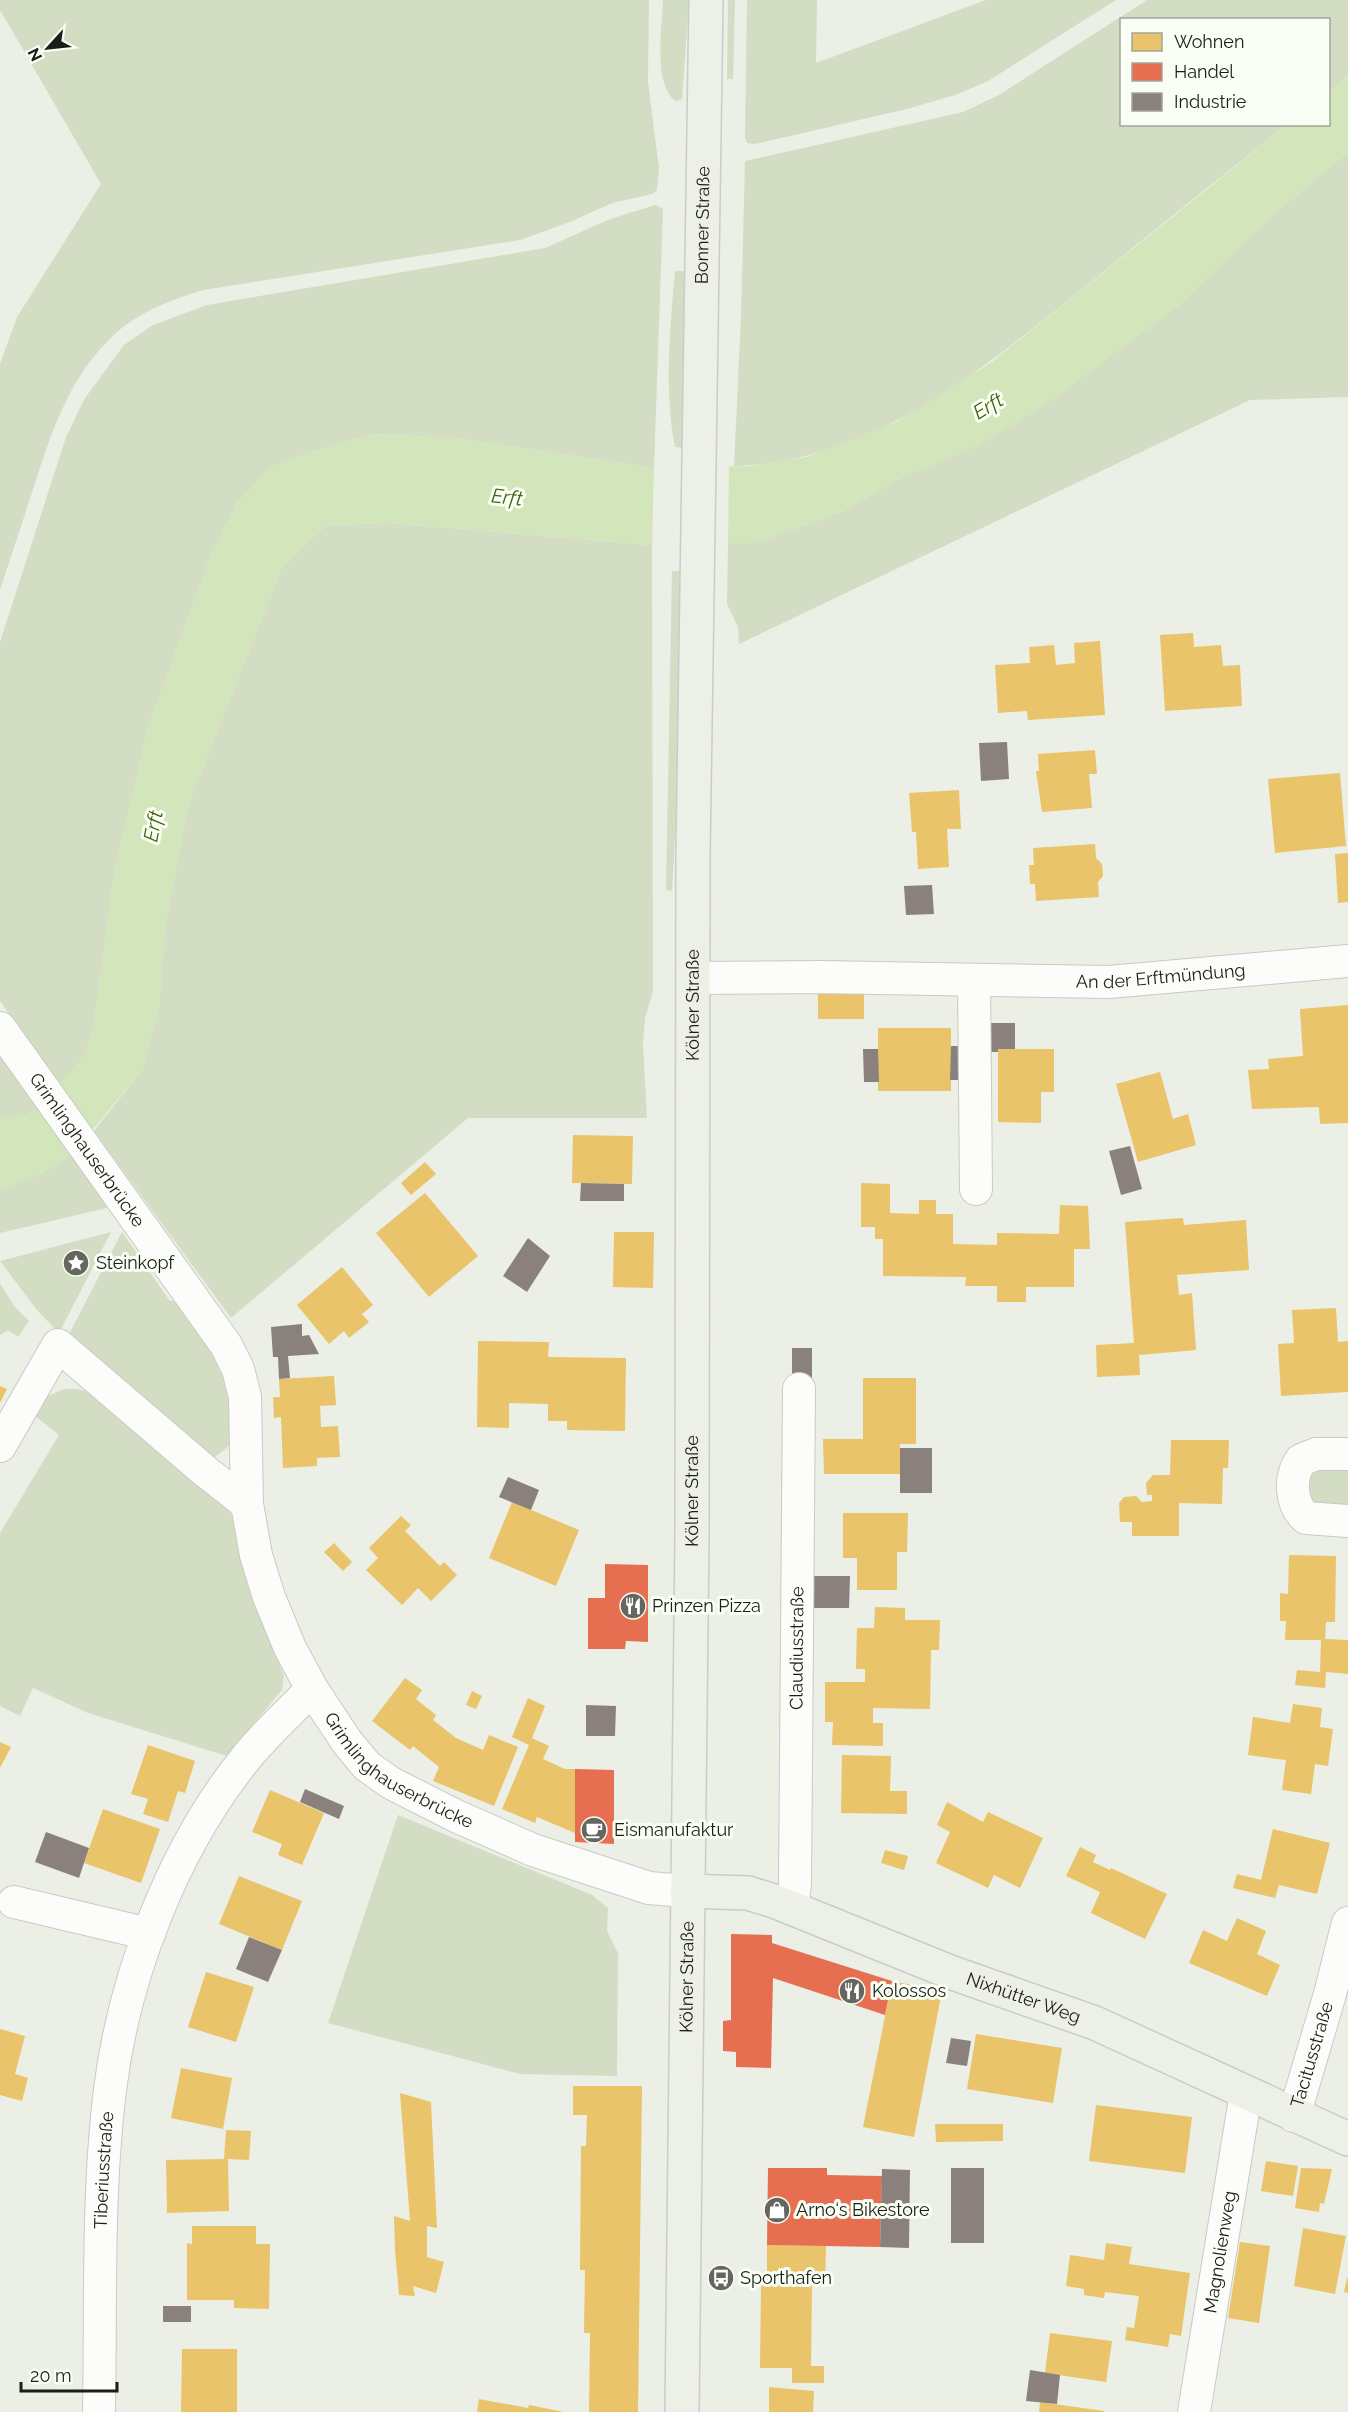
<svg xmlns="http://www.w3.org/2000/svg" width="1348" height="2412" viewBox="0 0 1348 2412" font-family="Raleway,sans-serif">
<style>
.green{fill:#d2ddc3}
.water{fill:#d3e5bb}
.pier{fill:#ebefe6}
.homes{fill:#e9c46a}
.shops{fill:#e76f51}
.industry{fill:#8a817c}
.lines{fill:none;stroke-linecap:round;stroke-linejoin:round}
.minor-casing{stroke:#c8cbc4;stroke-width:34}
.major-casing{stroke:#caccc8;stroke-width:36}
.minor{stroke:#fcfdfb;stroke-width:32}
.major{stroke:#edf0e7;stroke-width:33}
.labels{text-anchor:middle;stroke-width:6;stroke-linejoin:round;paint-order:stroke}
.street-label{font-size:18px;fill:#1b1d17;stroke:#fafff5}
.poi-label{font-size:18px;fill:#1b1d17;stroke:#fafff5;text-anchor:start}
.water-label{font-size:20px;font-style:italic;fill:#45600a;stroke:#fafff5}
</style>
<rect width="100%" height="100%" fill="#ebefe6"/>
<g class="green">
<path d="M0,0H649L648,82L659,168L657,190L652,194L612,203L570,222L520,240L203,290C171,300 138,312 114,335C70,375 52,431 34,486C23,521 11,556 0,590V364L17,317L101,184L0,10Z"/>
<path d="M663,0H689L682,99L676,101C653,86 662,26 663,0Z"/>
<path d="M728,0H735L733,79H727Z"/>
<path d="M747,0H817L816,63L986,0H1116L988,81L958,94L907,109L755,144L747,143L745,138Z"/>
<path d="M1147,0H1348V76L1329,92L1328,20H1122V124L1287,125C1225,173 1163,223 1102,273C995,359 879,462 734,466L741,317L745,161L963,112L999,95Z"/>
<path d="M1348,152V397L1250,400L739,644L738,627L727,604L728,543H755L841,512L901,478L1280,209Z"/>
<path d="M656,205L663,209L654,468L455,438L374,434L314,451L270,468L238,502L214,547L148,728L114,874L94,1024L85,1054L60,1085L0,1001V642L66,437L85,398L124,345L153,325L207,305L545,248L610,219Z"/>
<path d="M675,271H684V448L675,447C664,388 670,330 675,271Z"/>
<path d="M389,523L652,545L653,991L645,1018L643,1044L647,1118H468L231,1318L94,1131L142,1070L159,1007L165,926L188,806L281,569L326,525Z"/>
<path d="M672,571H682L677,801L672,891L666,890Z"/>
<path d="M0,1053L39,1108L27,1115L0,1118Z"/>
<path d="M72,1155L100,1193L107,1208L0,1233V1190L42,1173Z"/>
<path d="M111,1232L59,1333L37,1310L0,1261Z"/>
<path d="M122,1232L169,1300L182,1304L211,1351L228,1384L235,1441L215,1457L203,1454L66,1340Z"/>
<path d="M0,1284L15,1307L29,1321L18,1337L8,1330L0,1335Z"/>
<path d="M64,1389H79L94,1394L223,1504L232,1516L240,1559L252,1597L284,1676L282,1690L227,1756L88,1713L33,1688L20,1716L0,1706V1533L59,1435L35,1416L34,1410L48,1396Z"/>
<path d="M1348,1461V1505C1335,1505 1309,1509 1306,1491C1305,1484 1309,1474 1310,1467Z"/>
<path d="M398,1815L592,1895L608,1908L607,1931L618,1953L617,2076L520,2074L328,2023Z"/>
</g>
<path class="water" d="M1348,76V152L1280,209L1179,306L1047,404L978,446L901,478L841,512L755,543L652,545L390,523L326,525L281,569L188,806L165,926L159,1007L142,1070L72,1155L42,1173L0,1190V1118L27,1115L39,1108L85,1054L94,1024L114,874L148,728L214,547L238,502L270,468L314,451L374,434L455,438L654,468L749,466L806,457L896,422L992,362L1287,125L1328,124L1329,92Z"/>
<path class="pier" d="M729,463L728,546L652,548L654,465Z"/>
<g class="homes">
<path d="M1193,633L1194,647L1221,645L1223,666L1240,665L1242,706L1165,711L1160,635Z"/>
<path d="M1100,641L1105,715L1028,720L1027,711L998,713L995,665L1030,663L1029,647L1054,645L1056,665L1075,663L1074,643Z"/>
<path d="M1095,750L1097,774H1089L1092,808L1042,812L1036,771H1039L1038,754Z"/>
<path d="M1340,773L1346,846L1275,853L1268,779Z"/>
<path d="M959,790L961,829H947L949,867L918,869L916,832H912L909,793Z"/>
<path d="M1095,844L1096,858L1102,864L1103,876L1098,882L1099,897L1036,901L1035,884H1030L1029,865H1034L1033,848Z"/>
<path d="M1348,853V902L1338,903L1335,854Z"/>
<rect x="818" y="989" width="46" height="30"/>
<path d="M1348,1005V1123L1320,1124L1319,1107L1252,1109L1248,1070L1269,1069L1268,1059L1303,1056L1300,1009Z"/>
<rect x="878" y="1028" width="73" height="63"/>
<path d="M998,1049H1054V1092H1041V1123L998,1122Z"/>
<path d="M1160,1072L1173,1119L1188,1114L1196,1145L1138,1162L1116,1084Z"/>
<path d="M573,1135L633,1136L632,1184L572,1183Z"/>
<path d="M425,1162L436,1174L411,1195L401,1183Z"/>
<path d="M861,1183L890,1184V1213L919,1214V1200H936V1214H953V1244L997,1245V1233L1059,1234L1060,1205L1088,1206L1090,1249H1074V1287H1026V1302H997V1286H965L966,1277L883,1276V1239H875V1227H861Z"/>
<path d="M425,1193L478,1256L429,1297L376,1233Z"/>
<path d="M1183,1218L1184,1225L1246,1220L1249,1270L1177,1275L1179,1295L1192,1293L1196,1350L1139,1355L1140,1375L1097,1377L1096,1345L1134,1343L1125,1222Z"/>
<path d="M614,1232H654L653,1288L613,1287Z"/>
<path d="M342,1267L373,1305L362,1314L369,1322L349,1338L344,1331L329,1344L297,1305Z"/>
<path d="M1336,1308L1338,1342L1348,1341V1392L1281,1396L1278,1344L1294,1343L1292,1310Z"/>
<path d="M478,1341L549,1342L548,1357L626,1358L625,1431L567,1430V1421H548V1404L509,1403V1428L477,1427Z"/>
<path d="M334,1376L336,1405L320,1406L321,1427L338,1426L340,1457L317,1458V1466L283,1468L281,1417L274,1418L273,1397H280L279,1379Z"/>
<path d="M863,1378H916V1444H900V1474H824L823,1439H863Z"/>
<path d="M0,1386L7,1389L0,1403Z"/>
<path d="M1171,1440H1229L1228,1468H1223L1222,1504L1179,1503V1536H1132V1522H1120L1119,1503L1124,1497L1136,1496L1142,1502L1152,1501V1495H1147L1146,1483L1153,1475H1170Z"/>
<path d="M512,1502L579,1530L556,1586L489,1558Z"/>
<path d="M843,1513H908L907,1552H897V1590H857V1558H843Z"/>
<path d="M401,1516L411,1525L405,1531L440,1566L444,1562L457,1575L431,1601L418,1588L402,1605L366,1570L378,1558L369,1548Z"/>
<path d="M334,1543L352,1562L343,1571L324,1552Z"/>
<path d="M1289,1555L1336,1556L1335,1622H1326L1325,1639L1348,1640V1674L1326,1672L1325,1688L1295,1685L1297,1670L1320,1672L1321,1640H1285L1286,1621H1280V1593L1288,1594Z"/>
<path d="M875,1607L905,1608V1620H940L939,1650H931L930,1709L873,1708V1723H883V1746L832,1745L833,1722H825V1682H865V1669H856L857,1628H874Z"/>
<path d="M405,1678L422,1690L416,1699L436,1715L433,1720L456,1738L483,1750L489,1735L518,1747L494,1806L433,1781L439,1767L413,1746L410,1750L372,1721Z"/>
<path d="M472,1691L482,1696L476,1709L466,1705Z"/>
<path d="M528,1698L545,1706L532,1738L549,1746L543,1759L565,1769H575V1833L537,1817L535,1823L502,1809L529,1745L512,1737Z"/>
<path d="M1293,1704L1322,1708L1320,1727L1333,1729L1328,1766L1315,1764L1311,1794L1282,1790L1286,1760L1248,1755L1253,1717L1290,1723Z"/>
<path d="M0,1742L11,1747L0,1768Z"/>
<path d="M148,1745L195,1761L185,1793L178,1791L168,1822L143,1814L148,1799L131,1794Z"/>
<path d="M842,1755L891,1756L890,1791H907V1814L841,1813Z"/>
<path d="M270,1790L324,1813L302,1865L278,1855L282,1844L252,1832Z"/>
<path d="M947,1802L983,1822L988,1812L1043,1838L1020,1888L994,1875L988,1888L936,1863L950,1832L937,1825Z"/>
<path d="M103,1809L160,1829L141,1883L84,1863Z"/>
<path d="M1273,1829L1330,1843L1317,1894L1279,1885L1275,1898L1233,1888L1237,1874L1261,1880Z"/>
<path d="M1080,1847L1096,1855L1093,1862L1110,1870L1111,1868L1167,1894L1145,1939L1091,1913L1100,1892L1066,1876Z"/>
<path d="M885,1850L908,1856L904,1870L881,1863Z"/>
<path d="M239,1876L302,1901L282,1950L219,1924Z"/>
<path d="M1237,1918L1266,1931L1257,1954L1280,1965L1267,1996L1189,1963L1203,1930L1227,1941Z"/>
<path d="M206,1972L254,1987L236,2042L188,2027Z"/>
<path d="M892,1981L942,1991L914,2137L863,2127Z"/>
<path d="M0,2029L25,2036L15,2074L28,2078L22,2101L0,2095Z"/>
<path d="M976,2034L1062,2048L1053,2103L967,2089Z"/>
<path d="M181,2068L232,2078L223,2129L171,2118Z"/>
<path d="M573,2086H642L638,2412H589L590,2333H584L585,2270H580L581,2146H586L587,2115H573Z"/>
<path d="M400,2093L431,2102L437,2228L427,2226V2257L444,2262L436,2293L413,2286L415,2296L399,2295L395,2250L394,2216L410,2221Z"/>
<path d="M1096,2105L1192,2117L1185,2173L1089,2161Z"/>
<path d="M935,2124H1003V2141L936,2142Z"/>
<path d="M226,2130L251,2131L249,2160L228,2159L229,2211L167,2213L166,2160L224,2159Z"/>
<path d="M1266,2161L1298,2166L1293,2196L1261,2191Z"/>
<path d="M1301,2168L1332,2169L1324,2204L1320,2203L1319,2212L1295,2208Z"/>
<path d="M192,2226H256V2244H270L269,2309L234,2308V2300H187V2243L192,2244Z"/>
<path d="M1303,2228L1346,2236L1335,2294L1294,2286Z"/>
<path d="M1240,2242L1270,2246L1259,2323L1228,2318Z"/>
<path d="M1106,2243L1132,2247L1129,2264L1190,2273L1181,2336L1170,2334L1168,2347L1125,2340L1127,2327L1134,2328L1139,2296L1105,2292L1104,2298L1084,2295V2289L1066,2286L1070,2255L1104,2260Z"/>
<path d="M767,2245L826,2246L825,2286H812L811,2366H824V2383H792V2368H760L761,2285H767Z"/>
<path d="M1347,2278H1348V2293L1344,2292Z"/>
<path d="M1050,2333L1112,2341L1106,2382L1045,2373Z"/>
<path d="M182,2349H237V2412H181Z"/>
<path d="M769,2387L814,2391L813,2412H769Z"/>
<path d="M479,2399L528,2408L529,2405L564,2412H477Z"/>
<path d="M1040,2402L1104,2411V2412H1039Z"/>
</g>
<g class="shops">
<path d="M605,1564L648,1565V1642L626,1641L625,1649H588V1598H605Z"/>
<path d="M575,1769L614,1770V1844L575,1842Z"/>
<path d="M731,1934L772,1935V1943L892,1981L885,2015L773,1978L771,2068L736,2067V2052L723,2051V2021L731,2020Z"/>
<path d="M768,2168H827V2175L882,2176L880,2247L767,2245Z"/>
</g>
<g class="industry">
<path d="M1007,742L1009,779L981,781L979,743Z"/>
<path d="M932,885L934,914L906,915L904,886Z"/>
<path d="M984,1023H1015V1049H998V1052H984Z"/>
<path d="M951,1046H964V1080H950Z"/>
<path d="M863,1049H878L879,1082H864Z"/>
<path d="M1130,1146L1142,1189L1121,1195L1109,1151Z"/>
<path d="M581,1183L624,1184V1201H580Z"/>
<path d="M528,1238L550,1256L527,1292L503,1276Z"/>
<path d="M302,1324V1336L309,1335L319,1354L288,1356L290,1378L279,1379L278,1357H273L271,1327Z"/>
<rect x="792" y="1348" width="20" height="32"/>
<rect x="900" y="1448" width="32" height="45"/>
<path d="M508,1477L539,1490L531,1510L499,1497Z"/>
<path d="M809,1576H850L849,1608H808Z"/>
<path d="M586,1705L616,1706L615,1736H586Z"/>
<path d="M305,1789L344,1806L339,1819L300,1802Z"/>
<path d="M46,1832L89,1848L79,1878L35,1862Z"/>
<path d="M249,1937L282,1950L268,1982L236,1969Z"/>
<path d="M951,2038L971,2041L967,2066L946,2063Z"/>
<rect x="951" y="2168" width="33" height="75"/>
<path d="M882,2169L910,2170L909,2248L880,2247Z"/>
<rect x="163" y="2306" width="28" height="16"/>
<path d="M1030,2370L1060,2375L1057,2404L1026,2401Z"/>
</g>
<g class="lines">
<defs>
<g id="minor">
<path id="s1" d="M693,978L821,977L1109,982L1348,961"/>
<path d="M974,980L976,1189"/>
<path id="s2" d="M0,1028L226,1345L238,1369L245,1397L247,1504L256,1555L269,1597L290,1648L312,1689L347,1742L367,1766L391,1783L456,1816L533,1850L649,1888L687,1891"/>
<path d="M0,1446L58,1345L205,1471L247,1504"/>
<path d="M1348,1454H1316L1301,1460C1289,1477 1290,1504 1306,1518L1348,1521"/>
<path d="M14,1902L149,1934"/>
<path id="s3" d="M792,1908L795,1884L799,1389"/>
<path id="s4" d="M1294,2116L1330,1994L1348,1923"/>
<path id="s5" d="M99,2412C101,2305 97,2196 110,2090C124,1976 173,1848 246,1758C266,1733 290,1712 312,1689"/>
<path id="s6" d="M1194,2412L1246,2093"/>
</g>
<g id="major">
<path id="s7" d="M687,1891L748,1893L774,1901L950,1972L1095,2023L1348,2139"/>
<path id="s8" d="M682,2412L692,1537L693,855L706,0"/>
</g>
</defs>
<use href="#minor" class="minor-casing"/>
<use href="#major" class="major-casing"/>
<use href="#minor" class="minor"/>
<use href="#major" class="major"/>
</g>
<defs>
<symbol id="sight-disc" viewBox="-11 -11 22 22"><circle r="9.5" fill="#64665f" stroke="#fafff5"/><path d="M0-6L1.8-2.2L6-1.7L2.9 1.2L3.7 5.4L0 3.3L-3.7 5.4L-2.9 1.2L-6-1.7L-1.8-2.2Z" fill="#fff"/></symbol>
<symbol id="restaurant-disc" viewBox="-11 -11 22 22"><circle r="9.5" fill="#64665f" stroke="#fafff5"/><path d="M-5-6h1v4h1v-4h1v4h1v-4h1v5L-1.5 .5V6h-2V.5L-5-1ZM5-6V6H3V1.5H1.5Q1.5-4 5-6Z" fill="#fff"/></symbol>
<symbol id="cafe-disc" viewBox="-11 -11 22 22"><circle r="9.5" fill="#64665f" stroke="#fafff5"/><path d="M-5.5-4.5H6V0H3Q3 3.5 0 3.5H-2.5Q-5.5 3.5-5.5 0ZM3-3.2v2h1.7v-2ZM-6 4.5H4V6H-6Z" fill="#fff"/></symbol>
<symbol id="shop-disc" viewBox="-11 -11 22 22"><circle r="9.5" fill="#64665f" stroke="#fafff5"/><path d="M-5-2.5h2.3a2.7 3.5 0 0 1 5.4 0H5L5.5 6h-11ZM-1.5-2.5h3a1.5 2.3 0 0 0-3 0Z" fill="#fff"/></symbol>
<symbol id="bus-disc" viewBox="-11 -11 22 22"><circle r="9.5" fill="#64665f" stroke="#fafff5"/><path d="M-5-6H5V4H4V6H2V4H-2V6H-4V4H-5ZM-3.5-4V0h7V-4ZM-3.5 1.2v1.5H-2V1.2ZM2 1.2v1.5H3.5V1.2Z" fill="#fff"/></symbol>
</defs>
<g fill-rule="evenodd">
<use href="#sight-disc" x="61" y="1248" width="30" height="30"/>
<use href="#restaurant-disc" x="618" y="1591" width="30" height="30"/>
<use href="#cafe-disc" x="579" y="1815" width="30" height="30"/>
<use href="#restaurant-disc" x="837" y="1976" width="30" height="30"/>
<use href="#shop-disc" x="762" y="2195" width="30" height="30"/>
<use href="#bus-disc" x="706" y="2263" width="30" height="30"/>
</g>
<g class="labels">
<g class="street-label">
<text dy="6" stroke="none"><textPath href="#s8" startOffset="2187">Bonner Straße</textPath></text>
<text dy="6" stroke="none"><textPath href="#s1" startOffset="468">An der Erftmündung</textPath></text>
<text dy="6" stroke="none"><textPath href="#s8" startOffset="1407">Kölner Straße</textPath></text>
<text dy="6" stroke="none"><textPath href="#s2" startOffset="150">Grimlinghauserbrücke</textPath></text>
<text dy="6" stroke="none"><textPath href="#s8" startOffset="921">Kölner Straße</textPath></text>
<text dy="6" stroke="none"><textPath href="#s3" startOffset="260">Claudiusstraße</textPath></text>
<text dy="6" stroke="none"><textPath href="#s2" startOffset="872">Grimlinghauserbrücke</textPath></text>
<text dy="6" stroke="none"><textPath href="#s8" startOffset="435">Kölner Straße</textPath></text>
<text dy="6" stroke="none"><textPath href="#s7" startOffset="356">Nixhütter Weg</textPath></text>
<text dy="6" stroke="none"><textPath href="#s4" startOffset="64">Tacitusstraße</textPath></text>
<text dy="6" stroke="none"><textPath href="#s5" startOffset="242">Tiberiusstraße</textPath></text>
<text dy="6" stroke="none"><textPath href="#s6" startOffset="162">Magnolienweg</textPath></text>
</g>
<g class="poi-label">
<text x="96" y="1269">Steinkopf</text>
<text x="652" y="1612">Prinzen Pizza</text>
<text x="614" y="1836">Eismanufaktur</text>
<text x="872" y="1997">Kolossos</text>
<text x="796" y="2216">Arno‘s Bikestore</text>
<text x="740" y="2284">Sporthafen</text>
</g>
<g class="water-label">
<text transform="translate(988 406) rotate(-31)" y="7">Erft</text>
<text transform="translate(507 497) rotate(6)" y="7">Erft</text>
<text transform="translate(153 826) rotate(-79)" y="7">Erft</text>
</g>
</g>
<rect x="1120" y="18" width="210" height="108" fill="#fafff5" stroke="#a1a59c" stroke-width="1.5"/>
<rect x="1132" y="33" width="30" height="18" fill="#e9c46a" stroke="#a1a59c" stroke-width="1.5"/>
<text x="1174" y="48" font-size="18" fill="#1b1d17">Wohnen</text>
<rect x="1132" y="63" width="30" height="18" fill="#e76f51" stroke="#a1a59c" stroke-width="1.5"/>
<text x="1174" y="78" font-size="18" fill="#1b1d17">Handel</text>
<rect x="1132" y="93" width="30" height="18" fill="#8a817c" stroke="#a1a59c" stroke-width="1.5"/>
<text x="1174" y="108" font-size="18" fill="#1b1d17">Industrie</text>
<g transform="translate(48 48) rotate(243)" stroke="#fafff5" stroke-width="4.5" paint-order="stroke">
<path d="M0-4.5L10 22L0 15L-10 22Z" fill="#1b1d17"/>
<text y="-9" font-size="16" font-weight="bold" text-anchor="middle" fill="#1b1d17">N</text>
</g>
<path d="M21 2382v9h96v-9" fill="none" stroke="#1b1d17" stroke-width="3"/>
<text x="30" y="2382" font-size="18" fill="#1b1d17" stroke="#fafff5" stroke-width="4.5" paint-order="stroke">20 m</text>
</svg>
